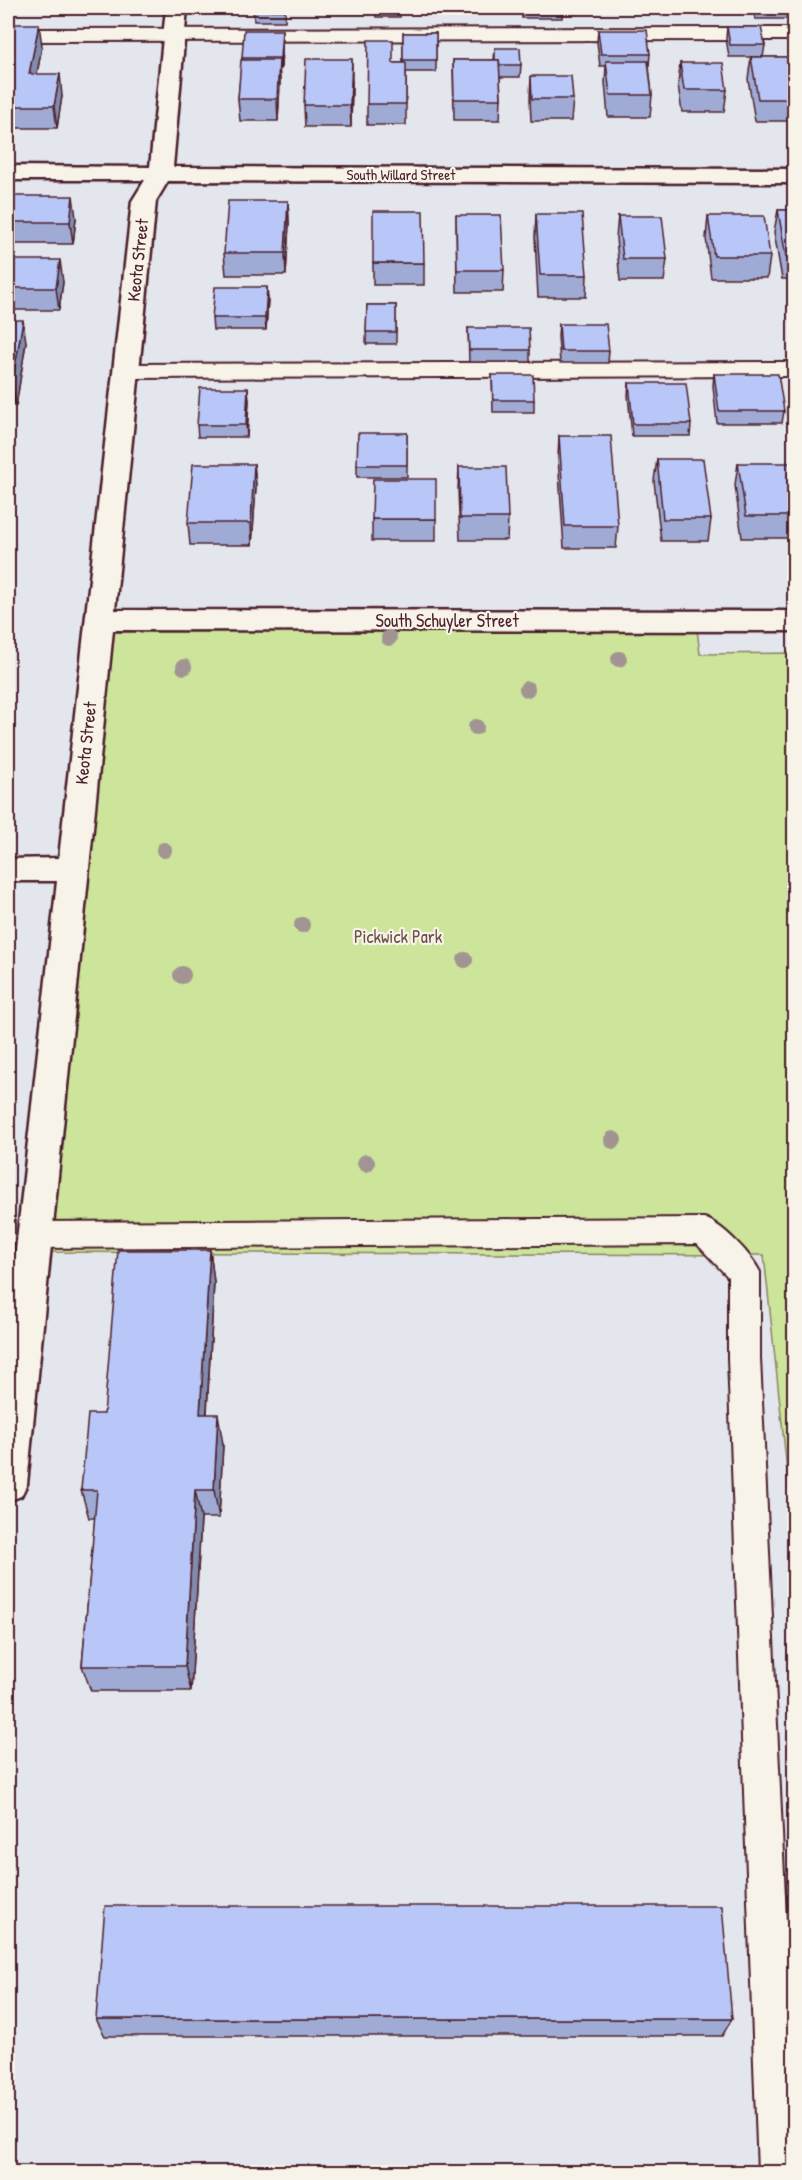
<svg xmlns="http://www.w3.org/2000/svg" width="802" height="2180" viewBox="0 0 802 2180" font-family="'Patrick Hand',sans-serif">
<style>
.green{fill:#cce59b;stroke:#8b8263;stroke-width:1.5}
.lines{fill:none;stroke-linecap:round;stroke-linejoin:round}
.service-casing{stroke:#4a1f2b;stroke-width:4}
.minor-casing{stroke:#4a1f2b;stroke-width:5}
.service{fill:#f7f3e8;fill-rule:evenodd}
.minor{fill:#f7f3e8;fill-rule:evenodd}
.tree{fill:#a19492}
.wall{fill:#9fabd5;stroke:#4a1f2b;stroke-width:1.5}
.shaded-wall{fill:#828bae;stroke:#4a1f2b;stroke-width:1.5}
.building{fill:#b9c7f8;stroke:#4a1f2b;stroke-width:1.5}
.labels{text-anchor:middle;stroke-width:4.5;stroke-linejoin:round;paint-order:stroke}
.far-street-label{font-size:15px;fill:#4a1f2b;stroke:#f7f3e8}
.street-label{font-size:18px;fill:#4a1f2b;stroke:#f7f3e8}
.park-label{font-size:18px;fill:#6a5047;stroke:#f7f3e8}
</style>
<rect width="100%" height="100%" fill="#e4e6ed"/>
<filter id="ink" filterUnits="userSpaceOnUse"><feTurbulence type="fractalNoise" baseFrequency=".0167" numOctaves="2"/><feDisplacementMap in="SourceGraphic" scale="12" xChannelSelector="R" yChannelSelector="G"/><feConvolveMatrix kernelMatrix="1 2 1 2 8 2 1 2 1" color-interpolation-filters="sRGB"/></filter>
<g filter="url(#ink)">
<path class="green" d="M100,620L696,621L700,654L794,653V1536L764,1255L32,1252Z"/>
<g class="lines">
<defs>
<g id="service">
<path d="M794,28V40L8,41V29Z"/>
<path d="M794,362V376L126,378L118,376L115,371L118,366L126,364Z"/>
<path d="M704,1218C722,1224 751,1254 760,1272V1358L794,2091V2172H758L728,1358V1277L697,1244L34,1248L23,1245L18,1235L23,1225L34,1222Z"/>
</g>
<path id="minor" d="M166,8H187L173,167L794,169V183L168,181L156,201L115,610L794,611V631L113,630L27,1484L21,1496L8,1501V1321L57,881H8V859L59,858L132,201L145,180H8V166L150,167Z"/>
</defs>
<use href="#service" class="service-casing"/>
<use href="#minor" class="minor-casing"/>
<use href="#service" class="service"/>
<use href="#minor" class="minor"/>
</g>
<g class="tree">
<circle cx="389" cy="638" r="8"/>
<circle cx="619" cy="659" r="8"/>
<circle cx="184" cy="667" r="8"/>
<circle cx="527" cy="689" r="8"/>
<circle cx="476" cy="727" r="8"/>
<circle cx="164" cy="850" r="8"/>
<circle cx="302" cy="925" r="8"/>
<circle cx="465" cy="960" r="8"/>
<circle cx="182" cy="975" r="9"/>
<circle cx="613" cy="1140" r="9"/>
<circle cx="366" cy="1163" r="9"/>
</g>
<g class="wall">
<path d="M253,8H285V21H254Z"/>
<rect x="341" y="8" width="26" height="5"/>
<rect x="376" y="8" width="24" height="9"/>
<path d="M521,8H563L562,18H522Z"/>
<path d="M753,8H788L786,19H755Z"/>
<path d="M8,24L42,46L37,74L62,96L57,128H8Z"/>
<path d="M727,27L765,45L763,57H729L726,38Z"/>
<path d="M598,30L650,54L649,66L652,95L650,117H608L605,82L606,66H600L597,42Z"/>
<path d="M403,33H436V72H406V125H367V104L393,63H403Z"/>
<path d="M282,42L281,69H279L280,82L278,121H240L238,99L242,58Z"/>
<path d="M495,48L521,65L520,77H500L501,99L500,120H454L453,60H494Z"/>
<path d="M751,57H795V121H755L748,79Z"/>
<path d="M680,63L727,90L724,112H682L678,85Z"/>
<path d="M531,76L573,99L571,121H531L530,98Z"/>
<path d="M352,81L351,127H305L304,105Z"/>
<path d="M8,196L76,218L73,244H8Z"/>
<path d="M288,201L289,223L286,275H226L224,253Z"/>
<path d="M778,210H795V279H782L774,232Z"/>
<path d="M536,214L587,275L586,297H538L535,236Z"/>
<path d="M456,215L504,270L503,292H457Z"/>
<path d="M618,216L667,259L664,281H620L616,238Z"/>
<path d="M708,216L770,256L767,278H711L706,238Z"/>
<path d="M8,260L63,282L59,310H8Z"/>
<rect x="373" y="263" width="51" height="22"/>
<path d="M268,298L266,330H213L212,318Z"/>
<path d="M367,305H396V344H366Z"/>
<path d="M8,320L26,342L16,406H8Z"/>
<path d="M559,324L609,351L608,363H560L558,336Z"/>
<path d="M468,328L530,350V362H469Z"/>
<path d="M714,374L784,411L782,423H717L713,386Z"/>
<path d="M492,375L534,400V412H493Z"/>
<path d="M629,383L691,424L690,436H632L628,395Z"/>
<path d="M249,400L247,437H198L197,425Z"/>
<path d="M407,433V477H357V465Z"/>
<path d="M559,436L618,526L616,548H564L558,458Z"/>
<path d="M657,459L711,519L708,541H661L654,481Z"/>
<path d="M738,463L795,482V538H742L735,485Z"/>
<path d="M254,464L256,486L252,545H190L188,523Z"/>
<path d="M459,467L508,518L507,540H460L458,489Z"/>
<rect x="372" y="519" width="64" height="22"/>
<path d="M210,1250L214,1282L207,1414L223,1444L219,1518H201L191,1691H91L82,1666L95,1518H89L81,1490L104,1414Z"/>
<path d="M96,2019H732L722,2036H105Z"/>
</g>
<g class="shaded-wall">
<path d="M39,24L42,46L33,96L29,74Z"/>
<path d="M282,30V42L281,69L280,58Z"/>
<path d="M352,59V81L351,127L350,105Z"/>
<path d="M279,60L280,82L278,121L277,99Z"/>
<path d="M60,74L62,96L57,128L54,106Z"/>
<path d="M73,196L76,218L73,244L70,222Z"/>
<path d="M288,201L289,223L286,275L285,253Z"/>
<path d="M60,260L63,282L59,310L56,288Z"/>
<path d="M267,287L268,298L266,330L265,318Z"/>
<path d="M23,320L26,342L16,406L12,384Z"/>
<path d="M248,388L249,400L247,437L246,425Z"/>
<path d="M254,464L256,486L252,545L251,523Z"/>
<path d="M210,1250L214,1282L205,1444L200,1414Z"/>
<path d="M218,1414L223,1444L219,1518L214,1490Z"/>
<path d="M195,1490L201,1518L191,1691L185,1666Z"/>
</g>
<g class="building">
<rect x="253" y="8" width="31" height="2"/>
<path d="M8,24H39L29,74H60L54,106H8Z"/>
<path d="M727,27H761L765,45H730Z"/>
<path d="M244,30H282L280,58H242Z"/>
<path d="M598,30H647L650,54H601Z"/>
<rect x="403" y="33" width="33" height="27"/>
<path d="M368,40H393V63H406V104H367Z"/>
<path d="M495,48H520L521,65H500L499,60H495Z"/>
<path d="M751,57H795V99H758Z"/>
<path d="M306,59H352L350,105H304Z"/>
<path d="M241,60H279L277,99H238Z"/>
<path d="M453,60H499L501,99H454Z"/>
<path d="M606,61H648L652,95H610Z"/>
<path d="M680,63H723L727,90H684Z"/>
<path d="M531,76H571L573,99H532Z"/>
<path d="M8,196H73L70,222H8Z"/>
<path d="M228,201H288L285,253H224Z"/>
<path d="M778,210H795V257H786Z"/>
<path d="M373,211H423L424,263H373Z"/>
<path d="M536,214H582L587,275H540Z"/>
<path d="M456,215H501L504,270H457Z"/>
<path d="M618,216H662L667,259H623Z"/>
<path d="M708,216H764L770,256H714Z"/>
<path d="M8,260H60L56,288H8Z"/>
<path d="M215,287H267L265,318H212Z"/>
<path d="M367,305H396V332H366Z"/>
<path d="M8,320H23L12,384H8Z"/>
<path d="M559,324H606L609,351H561Z"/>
<path d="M468,328H529L530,350H469Z"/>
<path d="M714,374H778L784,411H719Z"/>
<path d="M492,375H533L534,400H493Z"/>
<path d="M629,383H686L691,424H633Z"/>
<path d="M200,388H248L246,425H197Z"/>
<path d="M358,433H407V465H357Z"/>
<path d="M559,436H611L618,526H565Z"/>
<path d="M657,459H703L711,519H663Z"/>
<path d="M738,463H792L795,482V516H746Z"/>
<path d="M193,464H254L251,523H188Z"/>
<path d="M459,467H506L508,518H460Z"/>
<path d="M373,479H436V519H372Z"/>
<path d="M118,1250H210L200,1414H218L214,1490H195L185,1666H82L97,1490H81L88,1414H104Z"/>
<path d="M105,1906H722L732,2019H96Z"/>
</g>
</g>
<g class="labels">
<g class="far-street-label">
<text x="401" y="180">South Willard Street</text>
</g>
<g class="street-label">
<text transform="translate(138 260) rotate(-84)" y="6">Keota Street</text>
<text x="447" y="627">South Schuyler Street</text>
<text transform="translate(86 743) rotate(-84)" y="6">Keota Street</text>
</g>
<g class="park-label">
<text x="398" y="943">Pickwick Park</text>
</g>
</g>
<rect width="802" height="2180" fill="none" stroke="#f7f3e8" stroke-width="30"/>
<rect x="15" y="15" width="772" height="2150" fill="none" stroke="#4a1f2b" stroke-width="2" filter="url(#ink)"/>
</svg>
